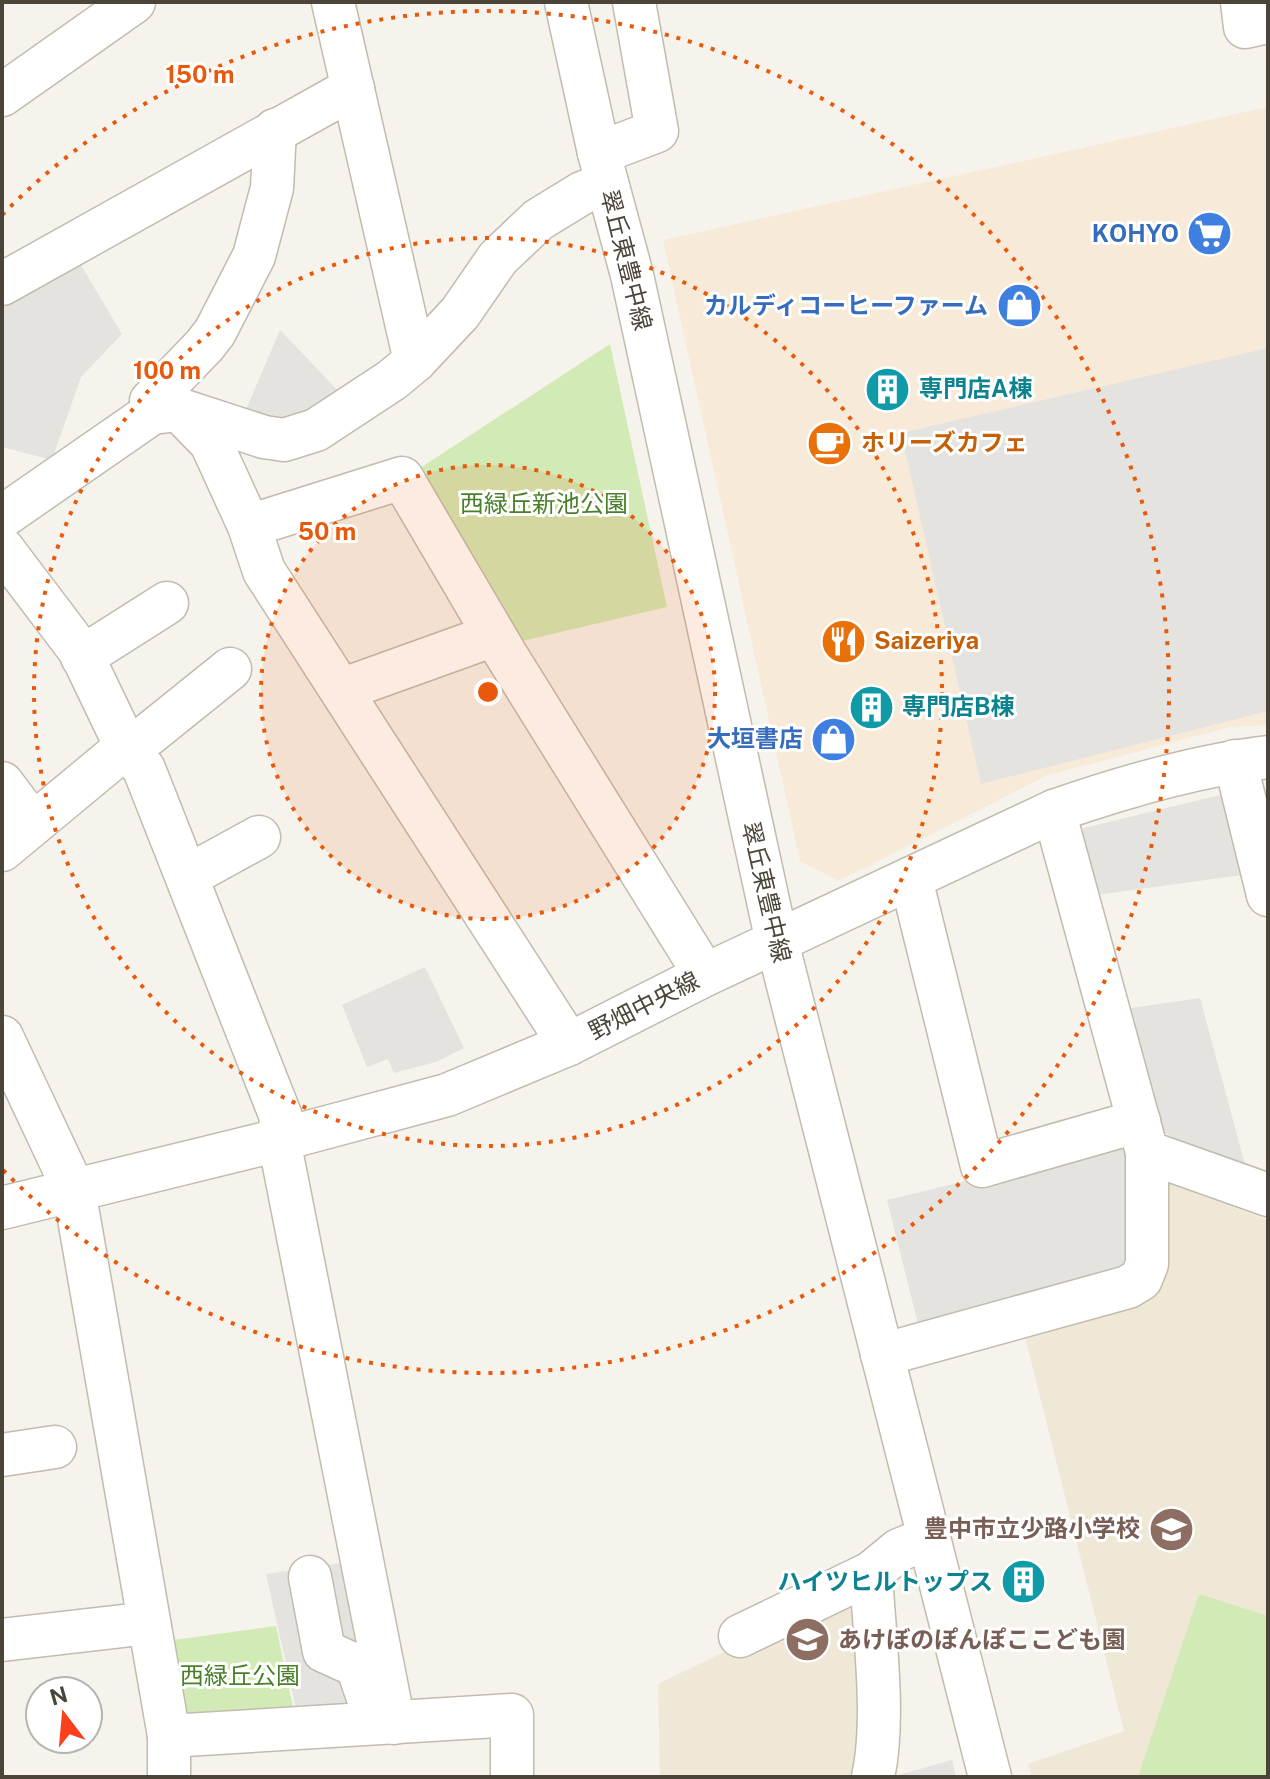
<svg xmlns="http://www.w3.org/2000/svg" width="1270" height="1779" viewBox="0 0 1270 1779" font-family="'Public Sans','Noto Sans JP',sans-serif">
<style>
.commercial{fill:#f7ead8}
.education{fill:#efe8d6}
.green{fill:#d2eab5}
.parking{fill:#e5e3e0}
.lines{fill:none;stroke-linecap:round;stroke-linejoin:round}
.minor-casing{stroke:#c2bbae;stroke-width:45}
.minor{stroke:#fff;stroke-width:42}
.ring{fill:none;stroke:#e8590c;stroke-width:4;stroke-dasharray:4 8}
.labels{text-anchor:middle;stroke-width:6;stroke-linejoin:round;paint-order:stroke}
.shop-label{font-size:24px;font-weight:bold;fill:#366cbe;stroke:#fff;text-anchor:end}
.street-label{font-size:24px;fill:#4b4439;stroke:#fff}
.culture-label{font-size:24px;font-weight:bold;fill:#0d838f;stroke:#fff;text-anchor:start}
.food-label{font-size:24px;font-weight:bold;fill:#c56008;stroke:#fff;text-anchor:start}
.park-label{font-size:24px;fill:#4a7f2a;stroke:#fff}
.education-label{font-size:24px;font-weight:bold;fill:#785e54;stroke:#fff;text-anchor:end}
.centre{fill:#e8590c;stroke:#fff;stroke-width:4}
.ring-label{font-size:24px;text-anchor:middle;font-weight:bold;fill:#e8590c;stroke:#fff;stroke-width:6;stroke-linejoin:round;paint-order:stroke}
</style>
<rect width="100%" height="100%" fill="#f6f3ec"/>
<path class="commercial" d="M1268,107V725L1231,727L1048,775L839,881L800,861L663,240Z"/>
<g class="education">
<path d="M1168,1183L1268,1220V1777H1032L1028,1764L1124,1731L1022,1325Z"/>
<path d="M849,1591L863,1595L861,1777H660L658,1684Z"/>
</g>
<g class="green">
<path d="M610,344L667,607L514,643L411,474Z"/>
<path d="M1199,1594L1268,1616V1777H1138Z"/>
<path d="M276,1626L295,1717L204,1723L183,1708L173,1640Z"/>
</g>
<g class="parking">
<path d="M78,260L122,334L81,377L52,460L2,447V304Z"/>
<path d="M280,330L349,402L309,426L245,412Z"/>
<path d="M1268,348V711L981,784L901,433Z"/>
<path d="M1228,793L1249,874L1097,895L1081,835L1084,828Z"/>
<path d="M425,967L464,1048L436,1062L394,1073L388,1059L367,1067L342,1005Z"/>
<path d="M1200,998L1246,1168L1184,1145L1163,1131L1125,1009Z"/>
<path d="M1121,1146L1129,1152L1130,1264L920,1332L887,1200L966,1181L980,1182Z"/>
<path d="M349,1562L371,1709L297,1713L266,1574Z"/>
<path d="M952,1760L956,1777H891Z"/>
</g>
<g class="lines">
<defs>
<g id="minor">
<path d="M333,2L415,361"/>
<path d="M566,2L599,153L632,275L777,942L990,1777"/>
<path d="M1242,2L1245,27L1268,22"/>
<path d="M2,95L134,2"/>
<path d="M599,153L657,131L634,2"/>
<path d="M2,284L353,88"/>
<path d="M181,410L264,437L284,440L316,430L392,380L415,361L460,313L498,258L538,220L582,193L607,183"/>
<path d="M152,413L151,401L204,346L215,332L254,256L272,188L275,130"/>
<path d="M2,517L152,413L179,410L211,443L249,526L264,571L569,1044"/>
<path d="M249,526L402,478L505,653L705,975"/>
<path d="M2,548L80,651L126,747L144,769L281,1117L279,1140L394,1723"/>
<path d="M82,657L167,603"/>
<path d="M341,690L494,635"/>
<path d="M1235,761L1268,895"/>
<path d="M2,783L33,824"/>
<path d="M1054,811L1147,1152L1268,1195"/>
<path d="M2,850L126,747L148,735L230,669"/>
<path d="M188,876L259,837"/>
<path d="M911,879L982,1166L1139,1121"/>
<path d="M2,1037L74,1190L169,1736V1777"/>
<path d="M2,1208L279,1140L447,1095L569,1044L705,975L1054,811C1120,788 1199,765 1268,757"/>
<path d="M882,1355L1128,1287L1141,1279L1147,1264V1152"/>
<path d="M2,1455L55,1447"/>
<path d="M310,1577L324,1651L357,1666L374,1715"/>
<path d="M740,1636L871,1573"/>
<path d="M2,1640L149,1623"/>
<path d="M169,1736L512,1715V1777"/>
<path d="M873,1777C886,1719 874,1633 871,1573L899,1550L928,1538"/>
</g>
</defs>
<use href="#minor" class="minor-casing"/>
<use href="#minor" class="minor"/>
</g>
<circle cx="488" cy="692" r="227" fill="#e8590c" fill-opacity=".12"/>
<g class="ring">
<circle cx="488" cy="692" r="227"/>
<circle cx="488" cy="692" r="454"/>
<path d="M2 215A681 681 0 1 1 2 1169"/>
</g>
<defs>
<symbol id="supermarket-disc" viewBox="-11 -11 22 22"><circle r="9.5" fill="#3f7fe0" stroke="#fff"/><path d="M-6-5.5h2.5l.6 2H6L4.5 2H-2.5L-4.4-4H-6ZM-1.5 3.2a1.3 1.3 0 1 0 .1 0ZM3 3.2a1.3 1.3 0 1 0 .1 0Z" fill="#fff"/></symbol>
<symbol id="shop-disc" viewBox="-11 -11 22 22"><circle r="9.5" fill="#3f7fe0" stroke="#fff"/><path d="M-5-2.5h2.3a2.7 3.5 0 0 1 5.4 0H5L5.5 6h-11ZM-1.5-2.5h3a1.5 2.3 0 0 0-3 0Z" fill="#fff"/></symbol>
<symbol id="building-disc" viewBox="-11 -11 22 22"><circle r="9.5" fill="#0f9aa8" stroke="#fff"/><path d="M-4-6H4V6H1V3H-1V6H-4ZM-2.5-4.3h1.7v1.8h-1.7ZM.8-4.3h1.7v1.8H.8ZM-2.5-1h1.7V.8h-1.7ZM.8-1h1.7V.8H.8Z" fill="#fff"/></symbol>
<symbol id="cafe-disc" viewBox="-11 -11 22 22"><circle r="9.5" fill="#e8710a" stroke="#fff"/><path d="M-5.5-4.5H6V0H3Q3 3.5 0 3.5H-2.5Q-5.5 3.5-5.5 0ZM3-3.2v2h1.7v-2ZM-6 4.5H4V6H-6Z" fill="#fff"/></symbol>
<symbol id="restaurant-disc" viewBox="-11 -11 22 22"><circle r="9.5" fill="#e8710a" stroke="#fff"/><path d="M-5-6h1v4h1v-4h1v4h1v-4h1v5L-1.5 .5V6h-2V.5L-5-1ZM5-6V6H3V1.5H1.5Q1.5-4 5-6Z" fill="#fff"/></symbol>
<symbol id="school-disc" viewBox="-11 -11 22 22"><circle r="9.5" fill="#8d6e63" stroke="#fff"/><path d="M0-5L7-2L0 1L-7-2ZM-4 1L0 2.5L4 1V4Q0 6-4 4Z" fill="#fff"/></symbol>
</defs>
<g fill-rule="evenodd">
<use href="#supermarket-disc" x="1184" y="208" width="51" height="51"/>
<use href="#shop-disc" x="994" y="280" width="51" height="51"/>
<use href="#building-disc" x="862" y="364" width="51" height="51"/>
<use href="#cafe-disc" x="804" y="418" width="51" height="51"/>
<use href="#restaurant-disc" x="818" y="616" width="51" height="51"/>
<use href="#building-disc" x="846" y="682" width="51" height="51"/>
<use href="#shop-disc" x="808" y="714" width="51" height="51"/>
<use href="#school-disc" x="1146" y="1504" width="51" height="51"/>
<use href="#building-disc" x="998" y="1556" width="51" height="51"/>
<use href="#school-disc" x="782" y="1614" width="51" height="51"/>
</g>
<g class="labels">
<g class="shop-label">
<text x="1179" y="242">KOHYO</text>
<text x="988" y="314">カルディコーヒーファーム</text>
<text x="803" y="747">大垣書店</text>
</g>
<g class="street-label">
<text transform="translate(626 260) rotate(76)" y="8">翠丘東豊中線</text>
<text transform="translate(766 892) rotate(77)" y="8">翠丘東豊中線</text>
<text transform="translate(644 1006) rotate(-27)" y="8">野畑中央線</text>
</g>
<g class="culture-label">
<text x="919" y="397">専門店A棟</text>
<text x="902" y="715">専門店B棟</text>
<text x="993" y="1590" text-anchor="end">ハイツヒルトップス</text>
</g>
<g class="food-label">
<text x="861" y="451">ホリーズカフェ</text>
<text x="874" y="649">Saizeriya</text>
</g>
<g class="park-label">
<text x="544" y="512">西緑丘新池公園</text>
<text x="240" y="1684">西緑丘公園</text>
</g>
<g class="education-label">
<text x="1140" y="1537">豊中市立少路小学校</text>
<text x="838" y="1648" text-anchor="start">あけぼのぽんぽここども園</text>
</g>
</g>
<circle cx="488" cy="692" r="12" class="centre"/>
<g class="ring-label">
<text x="200" y="83">150 m</text>
<text x="167" y="379">100 m</text>
<text x="327" y="540">50 m</text>
</g>
<rect width="1270" height="1779" fill="none" stroke="#4b4439" stroke-width="8"/>
<g transform="translate(64 1715) rotate(344)"><circle r="38" fill="#ffffff" stroke="#b7b4b0" stroke-width="2"/>
<path d="M0-6L14 30L0 20L-14 30Z" fill="#fc3f1d"/>
<text y="-12" font-size="22" font-weight="bold" text-anchor="middle" fill="#4b4439">N</text>
</g>
</svg>
